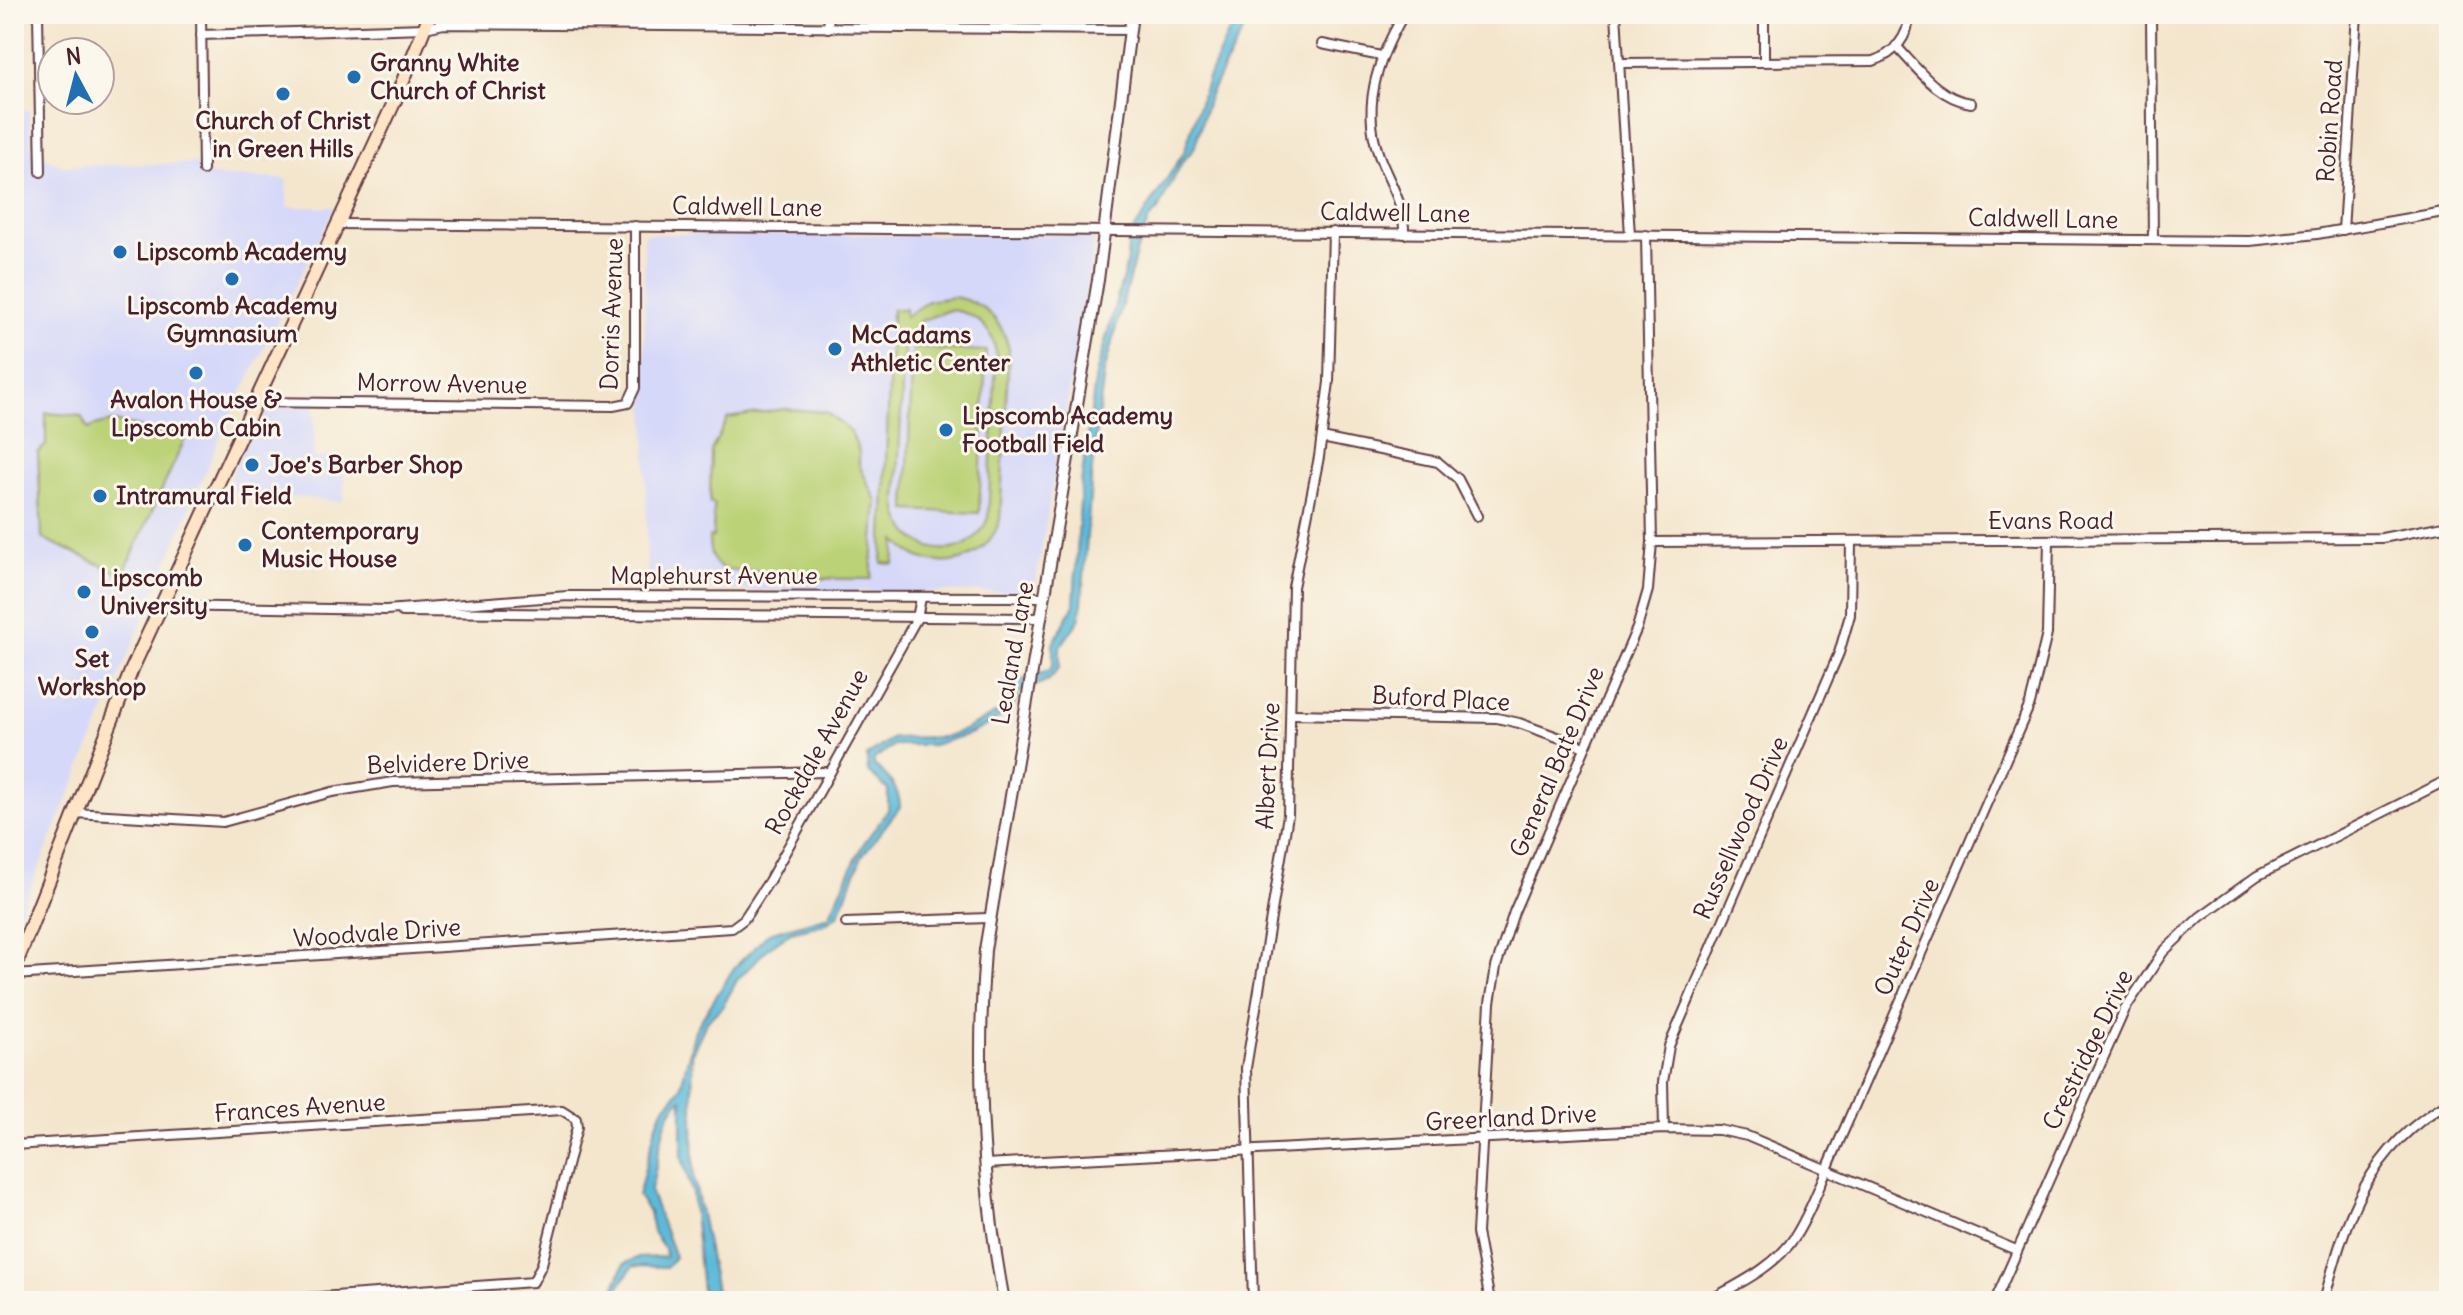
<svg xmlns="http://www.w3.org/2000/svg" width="2463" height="1315" viewBox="0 0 2463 1315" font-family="Delius,sans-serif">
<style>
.built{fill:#d5d8f9}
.green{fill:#bbd277;stroke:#827851;stroke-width:2;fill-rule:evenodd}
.water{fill:#5bbad9;stroke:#526c82;stroke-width:2}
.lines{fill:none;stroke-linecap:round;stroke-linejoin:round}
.minor-casing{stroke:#643d43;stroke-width:12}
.tertiary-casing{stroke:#643d43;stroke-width:14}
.secondary-casing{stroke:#643d43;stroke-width:16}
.minor{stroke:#fff;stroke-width:8}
.tertiary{stroke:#fff;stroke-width:10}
.secondary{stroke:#ffe4c6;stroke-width:12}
.poi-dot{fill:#1f6fb2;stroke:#fbf7ec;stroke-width:3}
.labels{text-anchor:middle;stroke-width:6;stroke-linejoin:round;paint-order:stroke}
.poi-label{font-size:24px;font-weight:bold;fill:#4a1f2b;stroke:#fbf7ec;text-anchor:start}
.street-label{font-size:24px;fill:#4a1f2b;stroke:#fbf7ec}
</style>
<rect width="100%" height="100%" fill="#fbf7ec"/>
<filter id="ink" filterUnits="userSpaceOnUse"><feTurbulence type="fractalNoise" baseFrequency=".0125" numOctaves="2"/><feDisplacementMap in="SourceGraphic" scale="16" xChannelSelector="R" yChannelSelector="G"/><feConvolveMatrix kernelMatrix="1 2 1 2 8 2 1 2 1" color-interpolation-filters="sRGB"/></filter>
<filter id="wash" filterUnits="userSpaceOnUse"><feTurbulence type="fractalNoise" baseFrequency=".006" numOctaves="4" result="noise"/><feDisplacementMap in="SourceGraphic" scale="32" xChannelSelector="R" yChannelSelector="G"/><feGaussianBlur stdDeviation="1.8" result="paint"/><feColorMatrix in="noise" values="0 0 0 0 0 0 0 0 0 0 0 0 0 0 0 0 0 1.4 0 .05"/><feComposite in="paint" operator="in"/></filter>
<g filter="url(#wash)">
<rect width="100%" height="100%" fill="#f4e6cd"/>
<g class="built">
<path d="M14,110H29L32,150L62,166L208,163L211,176L286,179L288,207H335L222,432L14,927Z"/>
<path d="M644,234L1096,235L1034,592L647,590Z"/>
<path d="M314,405V458H345L343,502L226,490L259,407Z"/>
</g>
<g class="green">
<path d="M954,297C984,302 1002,320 1009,349L1000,520C984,568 928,576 896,540L894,564L882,563L892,309H905V317L928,301ZM949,310C977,312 996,331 996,360L988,518C968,568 900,555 897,502L904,346L920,321Z"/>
<path d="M913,348L986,351L979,513L906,510Z"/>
<path d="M784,409L826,412L851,432L859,452V465L877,501L871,579L758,578L757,571C730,570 709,576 709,537H713L714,504L710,503L711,451L728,418Z"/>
<path d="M46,413L81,416L88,429C113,417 125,424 150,431C161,435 177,431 189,430L123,575L42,538L38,453L46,445Z"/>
</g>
<path class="water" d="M1243,14H1252L1209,96L1194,149L1182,162L1158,210L1149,219L1136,253L1104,372L1092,468L1082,603L1079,620L1060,647L1059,668L1049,680L1020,692L1011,712L972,733L933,745H894L874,759V765C887,775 900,790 900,807L862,856L838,915L824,924L791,932L767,949L737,980L723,1006L707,1021L692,1053L694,1178L718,1301H703L692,1192L682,1157V1099C659,1113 659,1168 650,1191L675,1257L667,1267L633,1266L609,1301L624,1264L637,1258L666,1257L665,1249L653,1232L649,1212L638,1196L656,1126L663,1109L680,1090L695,1030L734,968L769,933L829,916L862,846L888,810V790L868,772L867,756L893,738L944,737L964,730L1003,710L1018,681L1049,671L1053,664V644L1074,605L1081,484L1096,375L1126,266L1129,238L1184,152L1208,78L1227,36Z"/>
</g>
<g filter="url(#ink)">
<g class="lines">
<defs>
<g id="minor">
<path d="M38,14L41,172"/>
<path d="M201,14L203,170"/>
<path d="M1616,14L1630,235"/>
<path d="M1764,14V60"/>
<path d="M2151,14L2153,240"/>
<path d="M828,28L829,14"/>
<path d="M201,35L425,28L444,24L1130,30"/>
<path d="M1322,44L1381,56"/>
<path d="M1896,46C1919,70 1938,98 1971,103"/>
<path d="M1622,63L1873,61C1895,54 1908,37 1910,14"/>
<path d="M338,224L2250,241L2317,234L2449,211"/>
<path d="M2343,230L2357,14"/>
<path d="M1404,234C1405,207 1392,187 1382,163C1359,110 1377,60 1404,14"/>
<path d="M255,402L613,406L628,403L635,388V226"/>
<path d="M1322,438L1438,462L1458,479L1477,516"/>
<path d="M1652,542L2382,538L2449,525"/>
<path d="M160,606L386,610L568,596L1043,597"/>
<path d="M402,612L1039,618"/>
<path d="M1292,714L1497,718L1519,723L1585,747"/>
<path d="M75,813L223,822L332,792L393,782L827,772"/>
<path d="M846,923L988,918"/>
<path d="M14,975L732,928L744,919L769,881L917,618L921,598"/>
<path d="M1664,1129L1663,1082L1669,1046L1839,653L1850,615L1851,541"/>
<path d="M14,1145L562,1110L576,1119L577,1127L542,1264L533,1282L263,1301"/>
<path d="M985,1164L1664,1129L1719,1130L1747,1136L2016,1250"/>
<path d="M1253,1301L1246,1068L1288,815L1293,587L1319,457L1329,382L1333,232"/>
<path d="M1490,1301L1477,1233L1490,1003L1496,967L1514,912L1637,628L1648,590L1652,542L1646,235"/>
<path d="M1708,1301C1738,1284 1775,1267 1794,1238C1808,1217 1817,1192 1827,1169L2030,704L2047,634L2049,540"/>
<path d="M1995,1301L2125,1009L2163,952L2200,917L2257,876L2449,779"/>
<path d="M2324,1301C2346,1216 2368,1148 2449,1102"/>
</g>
<path id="tertiary" d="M1004,1301C982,1185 976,1068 985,950L1098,280L1132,14"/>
<path id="secondary" d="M14,969L132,669L397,96L430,14"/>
</defs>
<use href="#minor" class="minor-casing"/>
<use href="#tertiary" class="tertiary-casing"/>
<use href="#secondary" class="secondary-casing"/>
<use href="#minor" class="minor"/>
<use href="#tertiary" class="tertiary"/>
<use href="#secondary" class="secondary"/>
</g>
</g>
<g class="poi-dot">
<circle cx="354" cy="77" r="8"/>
<circle cx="283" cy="94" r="8"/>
<circle cx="120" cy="252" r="8"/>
<circle cx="232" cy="279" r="8"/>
<circle cx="835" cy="349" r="8"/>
<circle cx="196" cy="373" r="8"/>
<circle cx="946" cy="430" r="8"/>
<circle cx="252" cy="465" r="8"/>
<circle cx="100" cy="496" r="8"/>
<circle cx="245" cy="545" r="8"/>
<circle cx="84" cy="592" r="8"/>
<circle cx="92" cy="632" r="8"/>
</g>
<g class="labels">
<g class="poi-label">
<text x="370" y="71">Granny White<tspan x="370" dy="28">Church of Christ</tspan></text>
<text x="283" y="129" text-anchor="middle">Church of Christ<tspan x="283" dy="28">in Green Hills</tspan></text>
<text x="136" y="260">Lipscomb Academy</text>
<text x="232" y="314" text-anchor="middle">Lipscomb Academy<tspan x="232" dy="28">Gymnasium</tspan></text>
<text x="851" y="343">McCadams<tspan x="851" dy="28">Athletic Center</tspan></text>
<text x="196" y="408" text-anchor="middle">Avalon House &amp;<tspan x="196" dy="28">Lipscomb Cabin</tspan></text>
<text x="962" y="424">Lipscomb Academy<tspan x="962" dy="28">Football Field</tspan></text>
<text x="268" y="473">Joe's Barber Shop</text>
<text x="116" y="504">Intramural Field</text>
<text x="261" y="539">Contemporary<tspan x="261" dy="28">Music House</tspan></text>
<text x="100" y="586">Lipscomb<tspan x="100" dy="28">University</tspan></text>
<text x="92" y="667" text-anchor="middle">Set<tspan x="92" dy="28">Workshop</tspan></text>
</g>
<g class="street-label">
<text transform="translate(2330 121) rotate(-86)" y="8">Robin Road</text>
<text transform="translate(747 207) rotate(1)" y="8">Caldwell Lane</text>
<text transform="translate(1395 213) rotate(1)" y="8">Caldwell Lane</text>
<text transform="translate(2043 219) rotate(1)" y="8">Caldwell Lane</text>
<text transform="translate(612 314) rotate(-88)" y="8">Dorris Avenue</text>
<text transform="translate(442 384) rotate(1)" y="8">Morrow Avenue</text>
<text x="2051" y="529">Evans Road</text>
<text x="714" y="584">Maplehurst Avenue</text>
<text transform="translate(1013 653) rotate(-80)" y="8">Lealand Lane</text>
<text transform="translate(1441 699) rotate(3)" y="8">Buford Place</text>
<text transform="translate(817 752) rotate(-61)" y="8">Rockdale Avenue</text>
<text transform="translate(1557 762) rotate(-67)" y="8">General Bate Drive</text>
<text transform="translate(448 763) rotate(-2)" y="8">Belvidere Drive</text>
<text transform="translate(1268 766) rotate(-87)" y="8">Albert Drive</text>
<text transform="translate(1741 828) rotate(-66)" y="8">Russellwood Drive</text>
<text transform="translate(377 933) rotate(-4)" y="8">Woodvale Drive</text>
<text transform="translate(1907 937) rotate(-66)" y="8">Outer Drive</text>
<text transform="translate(2088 1050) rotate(-64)" y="8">Crestridge Drive</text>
<text transform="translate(300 1108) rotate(-4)" y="8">Frances Avenue</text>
<text transform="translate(1511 1118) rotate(-3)" y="8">Greerland Drive</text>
</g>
</g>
<rect width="2463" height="1315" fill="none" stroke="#fbf7ec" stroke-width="48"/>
<g transform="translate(76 76) rotate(353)"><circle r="38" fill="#fbf7ec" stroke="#b4a19f" stroke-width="2"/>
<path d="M0-6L14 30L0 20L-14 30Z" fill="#1f6fb2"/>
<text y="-12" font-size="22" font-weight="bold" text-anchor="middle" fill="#4a1f2b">N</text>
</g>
</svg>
